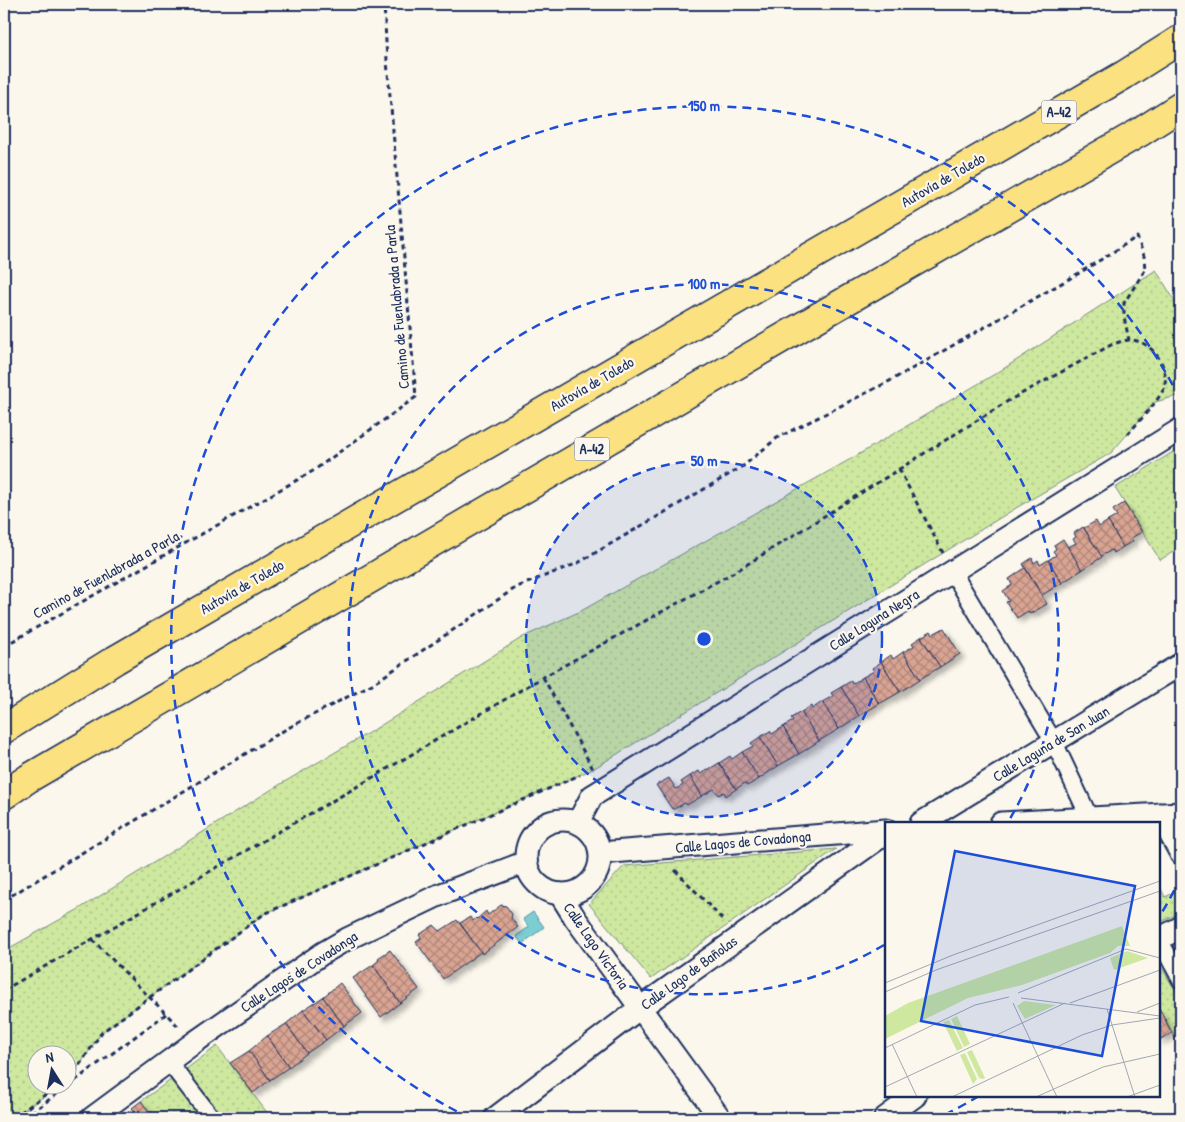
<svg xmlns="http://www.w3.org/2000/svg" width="1185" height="1122" viewBox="0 0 1185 1122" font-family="'Patrick Hand',sans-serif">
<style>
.green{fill:url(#green-dots);stroke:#748c7e}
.water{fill:#7cced2;stroke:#558ea4}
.building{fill:url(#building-cross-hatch);stroke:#1b2f5e;filter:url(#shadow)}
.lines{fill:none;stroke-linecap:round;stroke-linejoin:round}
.pedestrian-casing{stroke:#1b2f5e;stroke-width:20}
.minor-casing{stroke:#1b2f5e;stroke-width:25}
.motorway-casing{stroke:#1b2f5e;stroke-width:31}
.path{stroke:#1b2f5e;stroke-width:3;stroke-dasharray:5 4;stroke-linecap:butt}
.pedestrian{stroke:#fbf7ec;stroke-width:16}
.minor{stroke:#fbf7ec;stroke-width:21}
.motorway{stroke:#fbe180;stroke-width:28}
.ring{fill:none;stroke:#1d4ed8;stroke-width:2.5;stroke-dasharray:9 6}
.labels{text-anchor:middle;stroke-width:4.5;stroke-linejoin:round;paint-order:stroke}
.shield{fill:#fbf7ec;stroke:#5e6b89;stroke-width:1}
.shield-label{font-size:14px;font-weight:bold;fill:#1b2f5e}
.street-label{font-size:15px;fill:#1b2f5e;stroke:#fbf7ec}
.inset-road{fill:none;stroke:#a1a7b3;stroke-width:1}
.view{fill:#1d4ed8;fill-opacity:0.15;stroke:#1d4ed8;stroke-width:2.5}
.inset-edge{fill:none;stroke:#1b2f5e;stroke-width:2.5}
.centre{fill:#1d4ed8;stroke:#fbf7ec;stroke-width:2.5}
.ring-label{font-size:15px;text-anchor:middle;font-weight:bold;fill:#1d4ed8;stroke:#fbf7ec;stroke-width:4.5;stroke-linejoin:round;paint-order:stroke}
</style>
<defs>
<pattern id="green-dots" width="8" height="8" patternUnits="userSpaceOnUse" patternTransform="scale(1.25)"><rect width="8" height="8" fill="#cee89f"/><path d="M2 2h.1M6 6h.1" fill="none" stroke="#b0c78b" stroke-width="1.8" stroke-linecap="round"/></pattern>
<pattern id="building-cross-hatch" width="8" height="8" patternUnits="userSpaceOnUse" patternTransform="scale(1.25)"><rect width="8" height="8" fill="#daa492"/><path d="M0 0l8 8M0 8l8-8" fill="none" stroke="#b0867a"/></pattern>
<filter id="shadow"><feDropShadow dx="4.5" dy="4.5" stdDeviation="2.5" flood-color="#0004"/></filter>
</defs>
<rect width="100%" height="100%" fill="#fbf7ec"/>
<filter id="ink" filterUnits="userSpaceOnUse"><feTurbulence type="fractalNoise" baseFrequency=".02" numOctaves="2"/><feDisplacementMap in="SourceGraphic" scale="10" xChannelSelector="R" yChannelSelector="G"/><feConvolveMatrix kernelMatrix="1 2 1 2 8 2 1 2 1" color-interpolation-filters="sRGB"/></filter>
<g filter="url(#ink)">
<g class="green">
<path d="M1156,270L1181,311V395L1155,402L1111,453L1016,508L593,769L264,914L102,1032L72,1076L68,1079V1054H38V1084L60,1085L13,1118H4V951L79,909L274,788L375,729L523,637L581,611L856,456L1000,371Z"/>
<path d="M1181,447V547L1160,560L1115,488Z"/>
<path d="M836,849L651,979L589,904L624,866Z"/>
<path d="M1159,885L1165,897L1178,891L1181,896V912L1159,923Z"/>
<path d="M1159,963L1181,1000V1049L1159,1008Z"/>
<path d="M217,1046L271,1118H220L185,1070Z"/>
<path d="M175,1077L205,1118H154L141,1101Z"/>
</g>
<path class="water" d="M533,912L544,927L522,944L516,936L529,927L523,919Z"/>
<g class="building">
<path d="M1124,503L1142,532L1131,538L1133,541L1123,547L1108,521L1117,516L1113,510Z"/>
<path d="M1096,521L1099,527L1108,521L1123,547L1114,553L1112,550L1101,556L1084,528Z"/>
<path d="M1083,527L1102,557L1082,570L1068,547L1076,543L1073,539L1076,537L1074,533Z"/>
<path d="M1063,539L1082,570L1062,583L1048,560L1056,555L1053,551L1056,549L1054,545Z"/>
<path d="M1032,558L1034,563L1038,560L1040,565L1048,560L1062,583L1042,595L1023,564Z"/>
<path d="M1025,568L1047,604L1030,614L1028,611L1017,618L1006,602L1009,601L1003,591L1012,585L1009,579Z"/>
<path d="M944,628L960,654L940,667L921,637L931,631L933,634Z"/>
<path d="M921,637L940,667L920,679L903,652L914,646L912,643Z"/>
<path d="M903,652L920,679L900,692L881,662L891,655L893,659Z"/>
<path d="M881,662L900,692L879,704L863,677L874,671L872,668Z"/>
<path d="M863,677L879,704L859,716L841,687L851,681L852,684Z"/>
<path d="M841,687L859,716L839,729L822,702L833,696L831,693Z"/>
<path d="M822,702L839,729L819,741L801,712L811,706L812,709Z"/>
<path d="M801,712L819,741L799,754L783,727L793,721L791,718Z"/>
<path d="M783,727L799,754L778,766L760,737L770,731L772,734Z"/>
<path d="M760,737L778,766L759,779L742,752L753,746L751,743Z"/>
<path d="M742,752L759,779L747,786L745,783L736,789L719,763L730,756L732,759Z"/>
<path d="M719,763L736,789L726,796L724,792L719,795L714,789L702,796L690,776L699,771L701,774Z"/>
<path d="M690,776L702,796L687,805L685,803L674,809H672L656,785L669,778L676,789L683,785L681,782Z"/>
<path d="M501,905L506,906L512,914L511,918L518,927L482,954L460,923L470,917L473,921L476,918L477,919L486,911L488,915Z"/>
<path d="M457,920L481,952L443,979L416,942L421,938L419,935L434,925L440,931Z"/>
<path d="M390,950L419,989L400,1003L373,965L379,960L378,958Z"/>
<path d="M373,965L400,1003L381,1017L353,978Z"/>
<path d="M340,983L362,1013L344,1026L323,997Z"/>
<path d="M323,997L344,1026L326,1040L303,1010Z"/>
<path d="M1159,1008L1172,1033L1159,1040Z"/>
<path d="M303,1010L326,1040L307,1053L286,1024Z"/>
<path d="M286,1024L307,1053L289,1067L267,1036Z"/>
<path d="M267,1036L289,1067L270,1080L249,1051Z"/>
<path d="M249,1051L270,1080L253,1093L230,1063Z"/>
<path d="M141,1101L154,1118H139L132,1108Z"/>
</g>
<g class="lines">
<defs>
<g id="pedestrian">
<path d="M952,571L1054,742L1092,823"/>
<path d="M1159,939L1181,980"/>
<path d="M169,1062L212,1118"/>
</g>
<g id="minor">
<path d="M1159,814L1181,854"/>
<circle cx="563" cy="857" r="37"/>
<path d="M578,822L592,796L597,793L1181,429"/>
<path d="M921,823L1181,664"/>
<path d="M1001,823L1181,813"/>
<path d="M600,853L886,830"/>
<path d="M560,894L575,918L720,1118"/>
<path d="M1159,939L1181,927"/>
<path d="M92,1118L195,1042L323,953L347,939L439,895L526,862"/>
<path d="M495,1118L640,1008L886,833"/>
<path d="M885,1118L915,1096"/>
</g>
<g id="motorway">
<path d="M4,729L115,660L1124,75L1181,39"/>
<path d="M4,795L29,778L832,309L1142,131L1181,106"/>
</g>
</defs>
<use href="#pedestrian" class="pedestrian-casing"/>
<use href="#minor" class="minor-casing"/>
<use href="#motorway" class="motorway-casing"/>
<g class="path">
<path d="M899,469L943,553"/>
<path d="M4,646L313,471L416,397L387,61L384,4"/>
<path d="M543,677L593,769"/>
<path d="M675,870L724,921"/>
<path d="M4,900L288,728L374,683L517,587L578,563L742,467L777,438L886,383L924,362L1081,272L1137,237L1144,256L1145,270L1124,303V317L1129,340"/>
<path d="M92,939L180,1028"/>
<path d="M4,990L353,789L543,677L738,570L1008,401L1111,345C1116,343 1124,340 1130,340C1150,340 1168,364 1165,384C1164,396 1136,424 1128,434"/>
<path d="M68,1079L72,1076L102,1032L264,914L580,775"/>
<path d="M13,1118L60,1084"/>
<path d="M24,1118L166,1014"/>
</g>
<use href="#pedestrian" class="pedestrian"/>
<use href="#minor" class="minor"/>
<use href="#motorway" class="motorway"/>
</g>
</g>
<circle cx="704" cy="639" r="178" fill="#1d4ed8" fill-opacity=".12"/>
<g class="ring">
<circle cx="704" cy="639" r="178"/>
<path d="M884 945A355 355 0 1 1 1008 822"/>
<path d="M1181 877A533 533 0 0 1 1161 914M979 1096A533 533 0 0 1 938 1118M470 1118A533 533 0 1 1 1181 401"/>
</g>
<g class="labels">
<g class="shield">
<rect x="1041.5" y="100.5" width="35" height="23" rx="4"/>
<rect x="574.5" y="437.5" width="35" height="23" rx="4"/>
</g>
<g class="shield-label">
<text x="1059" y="117">A-42</text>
<text x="592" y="454">A-42</text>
</g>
<g class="street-label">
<text transform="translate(943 180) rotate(-30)" y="5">Autovía de Toledo</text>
<text transform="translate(397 307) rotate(-95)" y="5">Camino de Fuenlabrada a Parla</text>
<text transform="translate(592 384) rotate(-30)" y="5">Autovía de Toledo</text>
<text transform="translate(106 575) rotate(-29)" y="5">Camino de Fuenlabrada a Parla</text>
<text transform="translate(242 587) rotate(-30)" y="5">Autovía de Toledo</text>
<text transform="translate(874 620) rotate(-32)" y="5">Calle Laguna Negra</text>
<text transform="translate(1051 744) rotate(-31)" y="5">Calle Laguna de San Juan</text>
<text transform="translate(743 842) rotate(-5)" y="5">Calle Lagos de Covadonga</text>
<text transform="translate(596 946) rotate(55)" y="5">Calle Lago Victoria</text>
<text transform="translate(299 972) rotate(-33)" y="5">Calle Lagos de Covadonga</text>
<text transform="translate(689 973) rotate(-36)" y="5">Calle Lago de Bañolas</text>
</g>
</g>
<g transform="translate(885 822)">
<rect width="275" height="275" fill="#fbf7ec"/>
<path d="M237,104L245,124H233L225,131L137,163L83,176L0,217V194L23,181ZM242,129L263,136L229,148L225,136ZM139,179L171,183L140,197L132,184ZM72,194L85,222L79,225L66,197ZM64,198L78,226L72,229L58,200ZM87,228L100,256L98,257L94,256L82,230ZM80,231L92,257L88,262L75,233Z" fill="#cee89f"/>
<path class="inset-road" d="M0,161L68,133L275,59M0,170L51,148L275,69M133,171L241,127L275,136M136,176L275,194M128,181L172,275M185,181L275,148M222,187L250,275M252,190L275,181M7,222L32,275M0,226L90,183L124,175M0,265L180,181M67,275L197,213L227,203L275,196M151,275L218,245L275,232M242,275L275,263"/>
<path class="view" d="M70,29L250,64L217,234L36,199Z"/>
<rect width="275" height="275" class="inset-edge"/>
</g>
<circle cx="704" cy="639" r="8" class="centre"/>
<g class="ring-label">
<text x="704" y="111">150 m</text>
<text x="704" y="289">100 m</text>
<text x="704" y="466">50 m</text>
</g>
<rect width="1185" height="1122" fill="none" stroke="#fbf7ec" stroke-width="20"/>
<rect x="10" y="10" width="1165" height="1102" fill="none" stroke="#1b2f5e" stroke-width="2" filter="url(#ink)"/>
<g transform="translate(52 1070) rotate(349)"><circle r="24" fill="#fbf7ec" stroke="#a1a7b3"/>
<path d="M0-4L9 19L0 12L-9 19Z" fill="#1b2f5e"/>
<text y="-8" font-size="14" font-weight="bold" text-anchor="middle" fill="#1b2f5e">N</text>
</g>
</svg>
